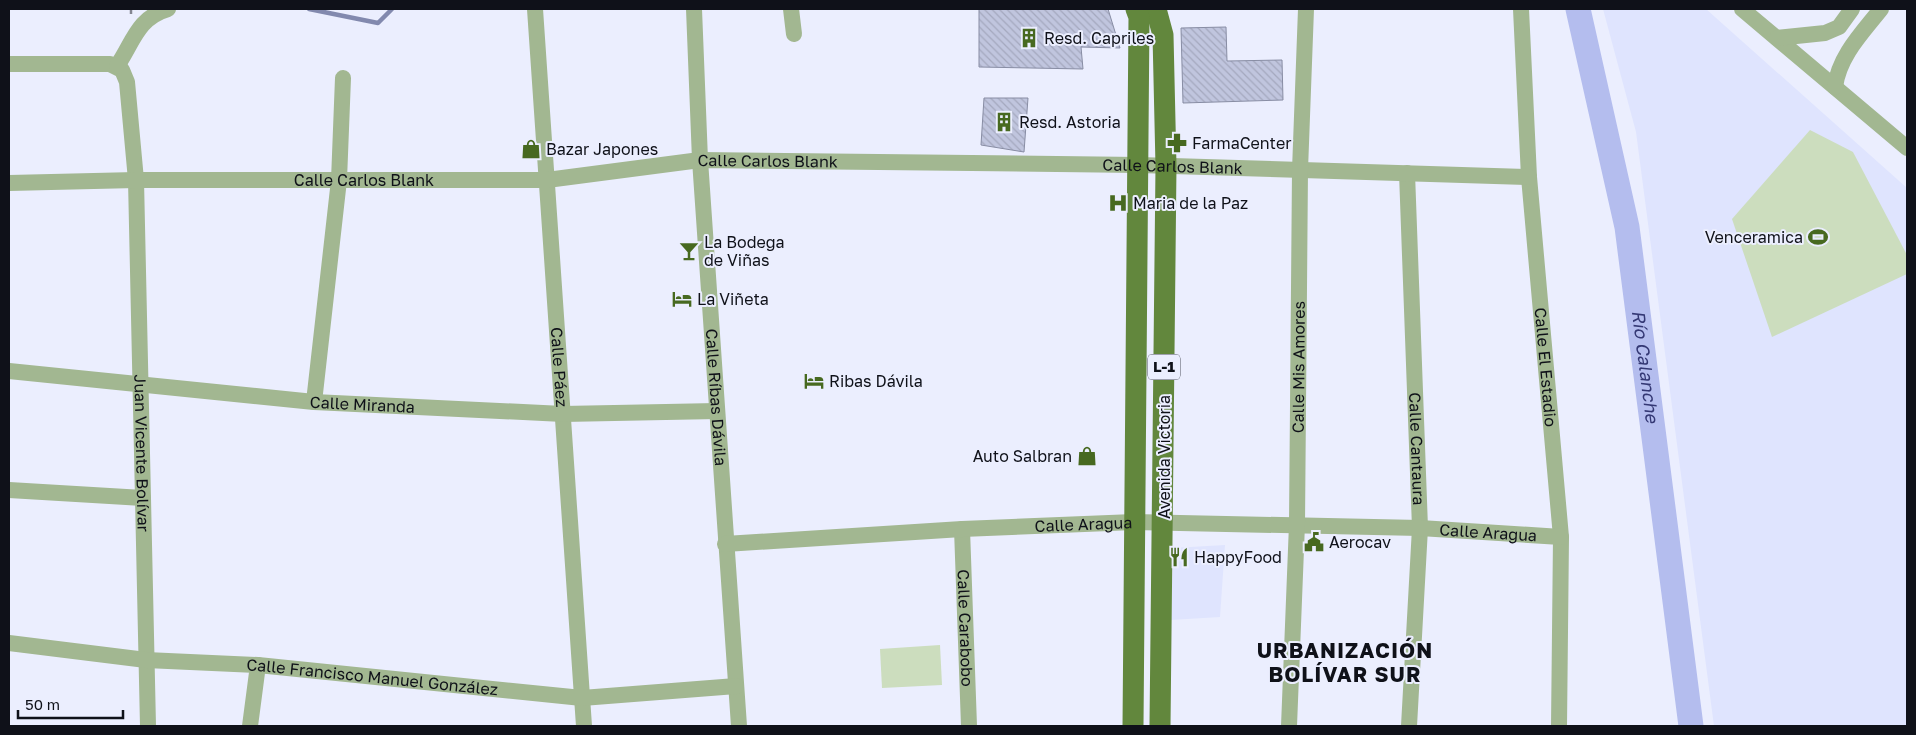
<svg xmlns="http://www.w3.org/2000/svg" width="1916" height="735" viewBox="0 0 1916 735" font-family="'Golos Text',sans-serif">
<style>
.built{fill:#dfe4fe}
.grass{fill:#ccddbe}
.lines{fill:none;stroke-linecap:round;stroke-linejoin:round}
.stream{stroke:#8289ae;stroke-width:4.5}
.river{stroke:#b4bdee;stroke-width:25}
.building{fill:url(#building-back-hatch);stroke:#888da4}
.path{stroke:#838591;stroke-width:2.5;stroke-dasharray:5 2.5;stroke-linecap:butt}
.minor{stroke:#a2b791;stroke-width:16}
.major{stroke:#62873d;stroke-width:21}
.labels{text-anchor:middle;stroke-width:4;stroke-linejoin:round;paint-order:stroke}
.shield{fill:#ebeefe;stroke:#51535e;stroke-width:1}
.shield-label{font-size:15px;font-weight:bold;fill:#0f1119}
.poi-label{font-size:16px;fill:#0f1119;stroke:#ebeefe;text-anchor:start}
.street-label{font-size:16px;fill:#0f1119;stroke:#ebeefe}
.water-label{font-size:18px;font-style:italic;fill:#343874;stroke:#ebeefe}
.district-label{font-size:21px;font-weight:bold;letter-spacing:1px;fill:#0f1119;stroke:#ebeefe}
</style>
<defs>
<pattern id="building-back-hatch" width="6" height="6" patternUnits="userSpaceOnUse" patternTransform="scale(1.25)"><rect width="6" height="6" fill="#c0c5de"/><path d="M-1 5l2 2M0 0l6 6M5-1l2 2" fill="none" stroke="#a4a8be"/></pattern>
</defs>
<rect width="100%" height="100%" fill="#ebeefe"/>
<g class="built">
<path d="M1603,9H1706L1907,188V726H1714L1636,132Z"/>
<path d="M1225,545L1220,617L1171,620L1173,548Z"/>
</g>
<g class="grass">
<path d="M1810,130L1853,152L1907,255V274L1772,337L1732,219Z"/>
<path d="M940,645L942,685L882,688L880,649Z"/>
</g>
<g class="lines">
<path class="stream" d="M309,9L378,23L392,9"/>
<path class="river" id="s1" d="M1578,9L1627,227L1691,726"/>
</g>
<g class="building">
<path d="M979,9H1108L1120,48L1081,47L1083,69L979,67Z"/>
<path d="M1226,27L1227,61L1282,60L1283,100L1183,103L1181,28Z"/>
<path d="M984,98H1028L1024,152L981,145Z"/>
</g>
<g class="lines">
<path class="path" d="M131,9V15"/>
<g class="minor">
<path id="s2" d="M535,9L584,726"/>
<path id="s3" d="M694,9L700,160L739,726"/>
<path d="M791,9L794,34"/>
<path id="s4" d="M1521,9L1529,177L1561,537L1559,726"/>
<path d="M1742,9L1907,148"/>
<path d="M1777,38L1825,33L1839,27L1852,9"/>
<path id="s5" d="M9,64H110L122,70L127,82L136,180L148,726"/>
<path d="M117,66C133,43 137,18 168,9"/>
<path d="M1835,87C1839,56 1862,33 1881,9"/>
<path id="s6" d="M1407,173L1420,528L1409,726"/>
<path id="s7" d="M9,183L136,180H547L700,160L1139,165L1529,177"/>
<path id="s8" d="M9,371L314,402L563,414L717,411"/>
<path d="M314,402L339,180L343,78"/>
<path d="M9,490L143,498"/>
<path id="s9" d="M962,529L969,726"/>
<path id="s10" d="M725,544L962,529L1134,522L1420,528L1561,537"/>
<path id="s11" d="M9,643L146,660L258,665L582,698L736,686"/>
<path d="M250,726L258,665"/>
<path id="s12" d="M1289,726L1297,524L1300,170L1306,9"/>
</g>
<g class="major">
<path d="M1156,9L1163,35L1166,166L1160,726"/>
<path d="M1133,726L1139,17L1136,9"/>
</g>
</g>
<defs>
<symbol id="building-bare" viewBox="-9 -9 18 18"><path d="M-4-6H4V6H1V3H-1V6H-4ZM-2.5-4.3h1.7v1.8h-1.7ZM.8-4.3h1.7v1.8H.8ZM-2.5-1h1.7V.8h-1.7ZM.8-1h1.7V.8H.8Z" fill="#476920" stroke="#ebeefe" stroke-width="2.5" paint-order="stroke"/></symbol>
<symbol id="pharmacy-bare" viewBox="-9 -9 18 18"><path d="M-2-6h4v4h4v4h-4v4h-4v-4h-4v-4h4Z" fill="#476920" stroke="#ebeefe" stroke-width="2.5" paint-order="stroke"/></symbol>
<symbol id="shop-bare" viewBox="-9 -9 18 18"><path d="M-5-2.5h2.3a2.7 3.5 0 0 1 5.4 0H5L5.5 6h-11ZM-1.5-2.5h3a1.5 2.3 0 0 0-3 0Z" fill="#476920" stroke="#ebeefe" stroke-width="2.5" paint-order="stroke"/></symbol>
<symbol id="hospital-bare" viewBox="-9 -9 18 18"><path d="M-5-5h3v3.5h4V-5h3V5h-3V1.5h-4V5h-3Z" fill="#476920" stroke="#ebeefe" stroke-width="2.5" paint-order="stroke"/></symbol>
<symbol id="stadium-bare" viewBox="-9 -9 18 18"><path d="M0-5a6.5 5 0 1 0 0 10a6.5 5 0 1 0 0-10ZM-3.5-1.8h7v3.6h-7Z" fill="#476920" stroke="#ebeefe" stroke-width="2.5" paint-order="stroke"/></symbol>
<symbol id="bar-bare" viewBox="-9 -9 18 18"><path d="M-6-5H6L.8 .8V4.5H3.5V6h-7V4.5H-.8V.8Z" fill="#476920" stroke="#ebeefe" stroke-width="2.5" paint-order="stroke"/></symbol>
<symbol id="hotel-bare" viewBox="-9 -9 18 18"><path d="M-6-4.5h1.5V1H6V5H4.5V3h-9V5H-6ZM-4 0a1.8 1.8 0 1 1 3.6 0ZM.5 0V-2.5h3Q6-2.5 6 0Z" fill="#476920" stroke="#ebeefe" stroke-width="2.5" paint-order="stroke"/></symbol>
<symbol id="civic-bare" viewBox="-9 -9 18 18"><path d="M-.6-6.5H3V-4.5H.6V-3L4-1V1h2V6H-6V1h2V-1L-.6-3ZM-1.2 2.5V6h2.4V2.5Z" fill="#476920" stroke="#ebeefe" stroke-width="2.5" paint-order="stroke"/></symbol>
<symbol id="restaurant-bare" viewBox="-9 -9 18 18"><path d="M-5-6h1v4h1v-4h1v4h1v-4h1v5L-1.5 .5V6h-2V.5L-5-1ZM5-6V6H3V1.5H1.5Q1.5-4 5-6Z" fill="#476920" stroke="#ebeefe" stroke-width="2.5" paint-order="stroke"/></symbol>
</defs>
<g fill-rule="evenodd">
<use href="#building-bare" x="1015" y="24" width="28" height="28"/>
<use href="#building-bare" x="990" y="108" width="28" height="28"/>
<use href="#pharmacy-bare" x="1163" y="129" width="28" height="28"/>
<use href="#shop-bare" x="517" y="135" width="28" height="28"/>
<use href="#hospital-bare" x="1104" y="189" width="28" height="28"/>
<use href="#stadium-bare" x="1804" y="223" width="28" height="28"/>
<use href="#bar-bare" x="675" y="237" width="28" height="28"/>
<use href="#hotel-bare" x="668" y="285" width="28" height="28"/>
<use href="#hotel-bare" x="800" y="367" width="28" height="28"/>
<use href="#shop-bare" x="1073" y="442" width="28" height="28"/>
<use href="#civic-bare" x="1300" y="528" width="28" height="28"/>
<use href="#restaurant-bare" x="1165" y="543" width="28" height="28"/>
</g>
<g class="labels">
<rect class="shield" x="1148" y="354.5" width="32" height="25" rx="4"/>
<g class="shield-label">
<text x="1164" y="372">L-1</text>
</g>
<g class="poi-label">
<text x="1044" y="44">Resd. Capriles</text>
<text x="1019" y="128">Resd. Astoria</text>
<text x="1192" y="149">FarmaCenter</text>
<text x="546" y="155">Bazar Japones</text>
<text x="1133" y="209">Maria de la Paz</text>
<text x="1803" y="243" text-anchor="end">Venceramica</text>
<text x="704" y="248">La Bodega<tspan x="704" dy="18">de Viñas</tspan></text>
<text x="697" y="305">La Viñeta</text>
<text x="829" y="387">Ribas Dávila</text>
<text x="1072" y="462" text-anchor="end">Auto Salbran</text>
<text x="1329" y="548">Aerocav</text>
<text x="1194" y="563">HappyFood</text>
</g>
<g class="street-label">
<text dy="6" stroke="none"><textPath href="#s7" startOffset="760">Calle Carlos Blank</textPath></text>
<text dy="6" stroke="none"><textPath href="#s7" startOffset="1165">Calle Carlos Blank</textPath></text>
<text dy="6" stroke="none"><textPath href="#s7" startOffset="355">Calle Carlos Blank</textPath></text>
<text dy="6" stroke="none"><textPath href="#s2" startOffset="359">Calle Páez</textPath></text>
<text dy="6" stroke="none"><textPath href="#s4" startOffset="359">Calle El Estadio</textPath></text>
<text dy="6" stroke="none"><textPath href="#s12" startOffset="359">Calle Mis Amores</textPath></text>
<text dy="6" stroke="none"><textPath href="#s3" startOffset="389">Calle Ríbas Dávila</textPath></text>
<text dy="6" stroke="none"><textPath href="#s8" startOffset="355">Calle Miranda</textPath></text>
<text dy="6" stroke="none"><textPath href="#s6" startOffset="276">Calle Cantaura</textPath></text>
<text dy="6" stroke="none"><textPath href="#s5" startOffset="499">Juan Vicente Bolívar</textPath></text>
<text transform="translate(1164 457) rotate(-90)" y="6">Avenida Victoria</text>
<text dy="6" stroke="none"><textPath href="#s10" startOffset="359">Calle Aragua</textPath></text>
<text dy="6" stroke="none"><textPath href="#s10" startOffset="764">Calle Aragua</textPath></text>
<text dy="6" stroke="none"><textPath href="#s9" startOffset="99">Calle Carabobo</textPath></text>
<text dy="6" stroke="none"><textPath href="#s11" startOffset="365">Calle Francisco Manuel González</textPath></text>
</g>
<g class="water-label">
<text dy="6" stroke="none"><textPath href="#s1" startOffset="364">Río Calanche</textPath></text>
</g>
<g class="district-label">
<text x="1345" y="658">URBANIZACIÓN<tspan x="1345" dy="24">BOLÍVAR SUR</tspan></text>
</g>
</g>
<rect width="1916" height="735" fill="none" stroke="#0f1119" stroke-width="20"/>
<path d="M18 710v8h105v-8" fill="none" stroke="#0f1119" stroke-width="2.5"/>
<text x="25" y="710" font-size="15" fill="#0f1119" stroke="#ebeefe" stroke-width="4" paint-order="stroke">50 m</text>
</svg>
